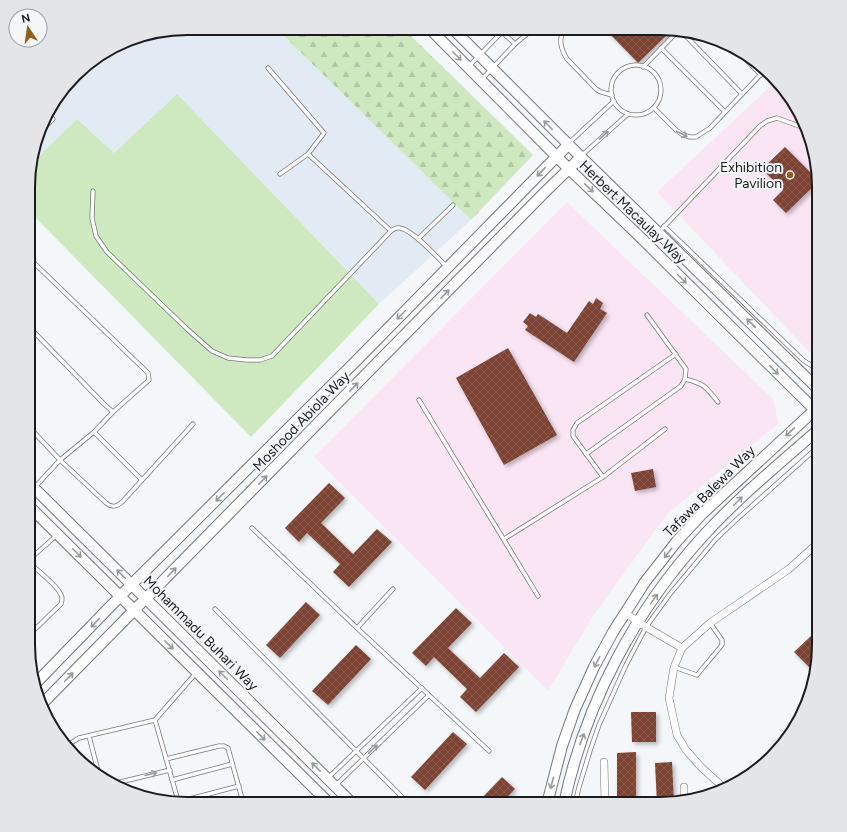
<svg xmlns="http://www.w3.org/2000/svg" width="847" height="832" viewBox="0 0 847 832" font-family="Figtree,sans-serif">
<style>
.commercial{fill:#fae5f5}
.built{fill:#e2eaf3}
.forest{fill:url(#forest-firs)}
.pitch{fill:#cee8bf}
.building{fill:url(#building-cross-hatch);filter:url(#shadow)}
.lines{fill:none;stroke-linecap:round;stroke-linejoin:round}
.lane-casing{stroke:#747679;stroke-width:5}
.street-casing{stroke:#747679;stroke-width:8}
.secondary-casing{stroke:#747679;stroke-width:12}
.lane{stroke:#fff;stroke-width:3.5}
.street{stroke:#fff;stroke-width:7}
.secondary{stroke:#fff;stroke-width:10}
.oneway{stroke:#989999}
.poi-dot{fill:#935d15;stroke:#f4f7fa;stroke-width:1.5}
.labels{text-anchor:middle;stroke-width:4;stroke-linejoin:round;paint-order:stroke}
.poi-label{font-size:14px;fill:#1b1c1d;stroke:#f4f7fa;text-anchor:end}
.street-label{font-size:14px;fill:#1b1c1d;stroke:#f4f7fa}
.rim{fill:none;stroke:#1b1c1d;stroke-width:2}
</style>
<defs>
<pattern id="forest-firs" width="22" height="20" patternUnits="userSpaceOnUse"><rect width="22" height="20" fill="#cee8bf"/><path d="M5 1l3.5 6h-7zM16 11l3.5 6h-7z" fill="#b0c6a4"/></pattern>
<pattern id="building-cross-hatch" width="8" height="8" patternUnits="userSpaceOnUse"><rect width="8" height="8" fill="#7c4233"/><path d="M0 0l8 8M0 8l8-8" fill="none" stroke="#895a4e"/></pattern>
<filter id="shadow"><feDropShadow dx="2.5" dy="2.5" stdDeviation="2" flood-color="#0004"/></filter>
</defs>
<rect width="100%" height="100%" fill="#f4f7fa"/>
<g class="commercial">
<path d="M776,81L786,91L810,136L819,177V357L815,358L657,192Z"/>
<path d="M567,202L774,400L778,424L667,514L593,616L548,691L314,457Z"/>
</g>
<path class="built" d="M187,28H276L471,220L379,304L177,94L114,153L77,119L31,164V157L49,108L75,77L86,65L136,37Z"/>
<path class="forest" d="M276,28L404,29L533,155L471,220Z"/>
<path class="pitch" d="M177,94L379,304L251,437L31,213V164L77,119L114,153Z"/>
<g class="building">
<path d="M605,29H673L638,63Z"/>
<path d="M785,147L819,181L786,213L773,200L783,190L762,169Z"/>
<path d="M596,298L603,303L600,309L607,313L574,362L525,330L528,326L523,322L530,313L536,317L538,314L567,333L589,301L593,304Z"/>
<path d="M508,348L557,435L504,465L456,378Z"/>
<path d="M653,469L656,487L635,491L631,473Z"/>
<path d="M329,483L345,498L321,523L353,554L377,529L392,542L349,587L333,572L340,564L307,533L299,542L285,528Z"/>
<path d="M306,602L320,615L280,658L266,645Z"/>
<path d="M456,608L472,623L448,648L480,678L504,653L519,667L476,712L460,697L467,689L434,657L426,666L412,653Z"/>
<path d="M812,635L819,642V655L814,672L794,652Z"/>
<path d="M356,645L371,659L328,705L312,691Z"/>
<path d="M631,712H656V742H632Z"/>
<path d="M453,732L467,744L425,790L411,777Z"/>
<path d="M636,752V804H617V753Z"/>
<path d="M672,762L674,803L657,804L655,763Z"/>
<path d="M502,777L515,789L501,804H476Z"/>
</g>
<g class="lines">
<defs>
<g id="lane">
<path d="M564,29C558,40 561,49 567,59L596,89L601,92L612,95"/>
<path d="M680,30L742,94"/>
<path d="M515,44L533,29"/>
<path d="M661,48L725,112"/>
<path d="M735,48L761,75"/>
<circle cx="636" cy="90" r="25"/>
<path d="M469,66L502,32L499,29"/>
<path d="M643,67L680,29"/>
<path d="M268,68L324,133L308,154L280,174"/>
<path d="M482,79L515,44L502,32"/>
<path d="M654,108L676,130L683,135L690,137H696L710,128L764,71"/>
<path d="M40,132L53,119"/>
<path d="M569,143L614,101"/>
<path d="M308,154L391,231"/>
<path d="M581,156L628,114"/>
<path d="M93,191L92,218L96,236L107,252L187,329L212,351L228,358L247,360H260L272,356L391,231C394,229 396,227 400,228C413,230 437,257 447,267"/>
<path d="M664,226L803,360L812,366L819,368"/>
<path d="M659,232L760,126L767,121L777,118L807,129"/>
<path d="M418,239L453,205"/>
<path d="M30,259L148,373L149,380L113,412"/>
<path d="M30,328L104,404L113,412L94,432L60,460L35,487"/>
<path d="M685,379C705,384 705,386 718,402"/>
<path d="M419,400L538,596"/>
<path d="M30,428L60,460L106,503C112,508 117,507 123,501L193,424"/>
<path d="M94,432L142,480"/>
<path d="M586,454L681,386L685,379L686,369L647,315"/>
<path d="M603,477L573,436V430L577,423L676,354"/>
<path d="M252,528L357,628L489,751"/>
<path d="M504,539L603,477L665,429"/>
<path d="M215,609L409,804"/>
<path d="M357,628L393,589"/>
<path d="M28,636L61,604C62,601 63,598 61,595C58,586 39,572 32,565L30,561L31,558L57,535"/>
<path d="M674,667L697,675L722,645V640L710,623"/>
<path d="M155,720L179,804"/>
<path d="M89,736L98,771L101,776"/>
<path d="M66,746L79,738L155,720L196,673"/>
<path d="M166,759L219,746H224L228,748L243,802V804"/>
<path d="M329,777L422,688"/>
<path d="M172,780L232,764"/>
<path d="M106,781L112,784L170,770"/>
<path d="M336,785L429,695"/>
<path d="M178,802L239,786"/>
<path d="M575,804L579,787L590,751L599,725L626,665L646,627L670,594L716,539L735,521L819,446"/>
</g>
<g id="street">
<path d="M625,613L646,627L682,648"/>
<path d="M604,762L605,804"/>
<path d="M684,787V801"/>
<path d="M724,788L701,767L686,750L677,735L669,698L674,667L682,648L710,623L789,569L819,542"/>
</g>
<g id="secondary">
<path d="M430,29L569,169L635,232L819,414"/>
<path d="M453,29L581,157L819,390"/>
<path d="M29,483L353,804"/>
<path d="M29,506L330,804"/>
<path d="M34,685L132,584L357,360L568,145"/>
<path d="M41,705L544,193L581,157"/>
<path d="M547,804L562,746L575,709L594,667L613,632L645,582L677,541L702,514L819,406"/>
<path d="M564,804C585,703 636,609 705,534C740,496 780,463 819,429"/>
</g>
</defs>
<use href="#lane" class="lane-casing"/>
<use href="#street" class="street-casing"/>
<use href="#secondary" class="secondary-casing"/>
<use href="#lane" class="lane"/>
<use href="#street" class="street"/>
<use href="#secondary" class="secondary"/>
</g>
<defs><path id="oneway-shaft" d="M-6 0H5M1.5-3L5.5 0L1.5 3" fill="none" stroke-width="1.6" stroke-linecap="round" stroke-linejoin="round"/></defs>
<g class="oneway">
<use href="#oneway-shaft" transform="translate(457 56) rotate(45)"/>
<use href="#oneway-shaft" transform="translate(548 125) rotate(-135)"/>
<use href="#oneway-shaft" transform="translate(682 134) rotate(28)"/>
<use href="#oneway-shaft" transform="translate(604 135) rotate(-43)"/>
<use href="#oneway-shaft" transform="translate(541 172) rotate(133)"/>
<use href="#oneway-shaft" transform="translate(589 188) rotate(44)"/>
<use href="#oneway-shaft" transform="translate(682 279) rotate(45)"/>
<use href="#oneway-shaft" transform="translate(445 294) rotate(-46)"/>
<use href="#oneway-shaft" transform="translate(401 315) rotate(135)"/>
<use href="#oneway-shaft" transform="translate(751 323) rotate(-136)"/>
<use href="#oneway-shaft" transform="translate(774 370) rotate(45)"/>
<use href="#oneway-shaft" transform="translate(354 387) rotate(-46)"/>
<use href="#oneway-shaft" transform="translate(790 432) rotate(137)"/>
<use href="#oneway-shaft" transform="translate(263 480) rotate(-46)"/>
<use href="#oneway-shaft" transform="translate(220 497) rotate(135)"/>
<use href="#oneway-shaft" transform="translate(738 501) rotate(-45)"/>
<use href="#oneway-shaft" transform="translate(77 553) rotate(45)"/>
<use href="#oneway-shaft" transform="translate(668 553) rotate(128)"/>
<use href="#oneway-shaft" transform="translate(172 572) rotate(-46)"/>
<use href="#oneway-shaft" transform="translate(121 574) rotate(-135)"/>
<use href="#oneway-shaft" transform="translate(654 599) rotate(-55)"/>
<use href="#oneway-shaft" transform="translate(95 623) rotate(134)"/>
<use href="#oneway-shaft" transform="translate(169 645) rotate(45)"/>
<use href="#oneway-shaft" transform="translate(597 662) rotate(118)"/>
<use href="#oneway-shaft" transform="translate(223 675) rotate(-135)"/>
<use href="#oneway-shaft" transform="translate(69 677) rotate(-46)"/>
<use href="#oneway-shaft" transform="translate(261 736) rotate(45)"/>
<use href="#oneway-shaft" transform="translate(582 739) rotate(-69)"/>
<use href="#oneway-shaft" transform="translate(373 749) rotate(-44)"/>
<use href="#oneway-shaft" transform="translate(316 767) rotate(-135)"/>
<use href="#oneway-shaft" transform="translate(151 774) rotate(-14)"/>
<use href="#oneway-shaft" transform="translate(552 783) rotate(105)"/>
</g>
<circle class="poi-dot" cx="790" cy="175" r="4"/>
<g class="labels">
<g class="poi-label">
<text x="782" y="172">Exhibition<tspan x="782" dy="16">Pavilion</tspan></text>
</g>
<g class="street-label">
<text transform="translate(633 212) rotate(44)" y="5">Herbert Macaulay Way</text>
<text transform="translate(301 421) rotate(-46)" y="5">Moshood Abiola Way</text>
<text transform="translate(709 491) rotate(-45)" y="5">Tafawa Balewa Way</text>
<text transform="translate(201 633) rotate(45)" y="5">Mohammadu Buhari Way</text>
</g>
</g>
<path d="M0 0H847V832H0ZM187 35H660A152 152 0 0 1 812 187V645A152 152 0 0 1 660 797H187A152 152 0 0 1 35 645V187A152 152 0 0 1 187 35Z" fill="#e3e5e8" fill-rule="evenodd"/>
<path class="rim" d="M187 35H660A152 152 0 0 1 812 187V645A152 152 0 0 1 660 797H187A152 152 0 0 1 35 645V187A152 152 0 0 1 187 35Z"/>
<g transform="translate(28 28) rotate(347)"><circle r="19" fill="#f4f7fa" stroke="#9d9fa2"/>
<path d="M0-3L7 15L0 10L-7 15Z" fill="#935d15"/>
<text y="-6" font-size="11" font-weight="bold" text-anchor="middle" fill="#1b1c1d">N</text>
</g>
</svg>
